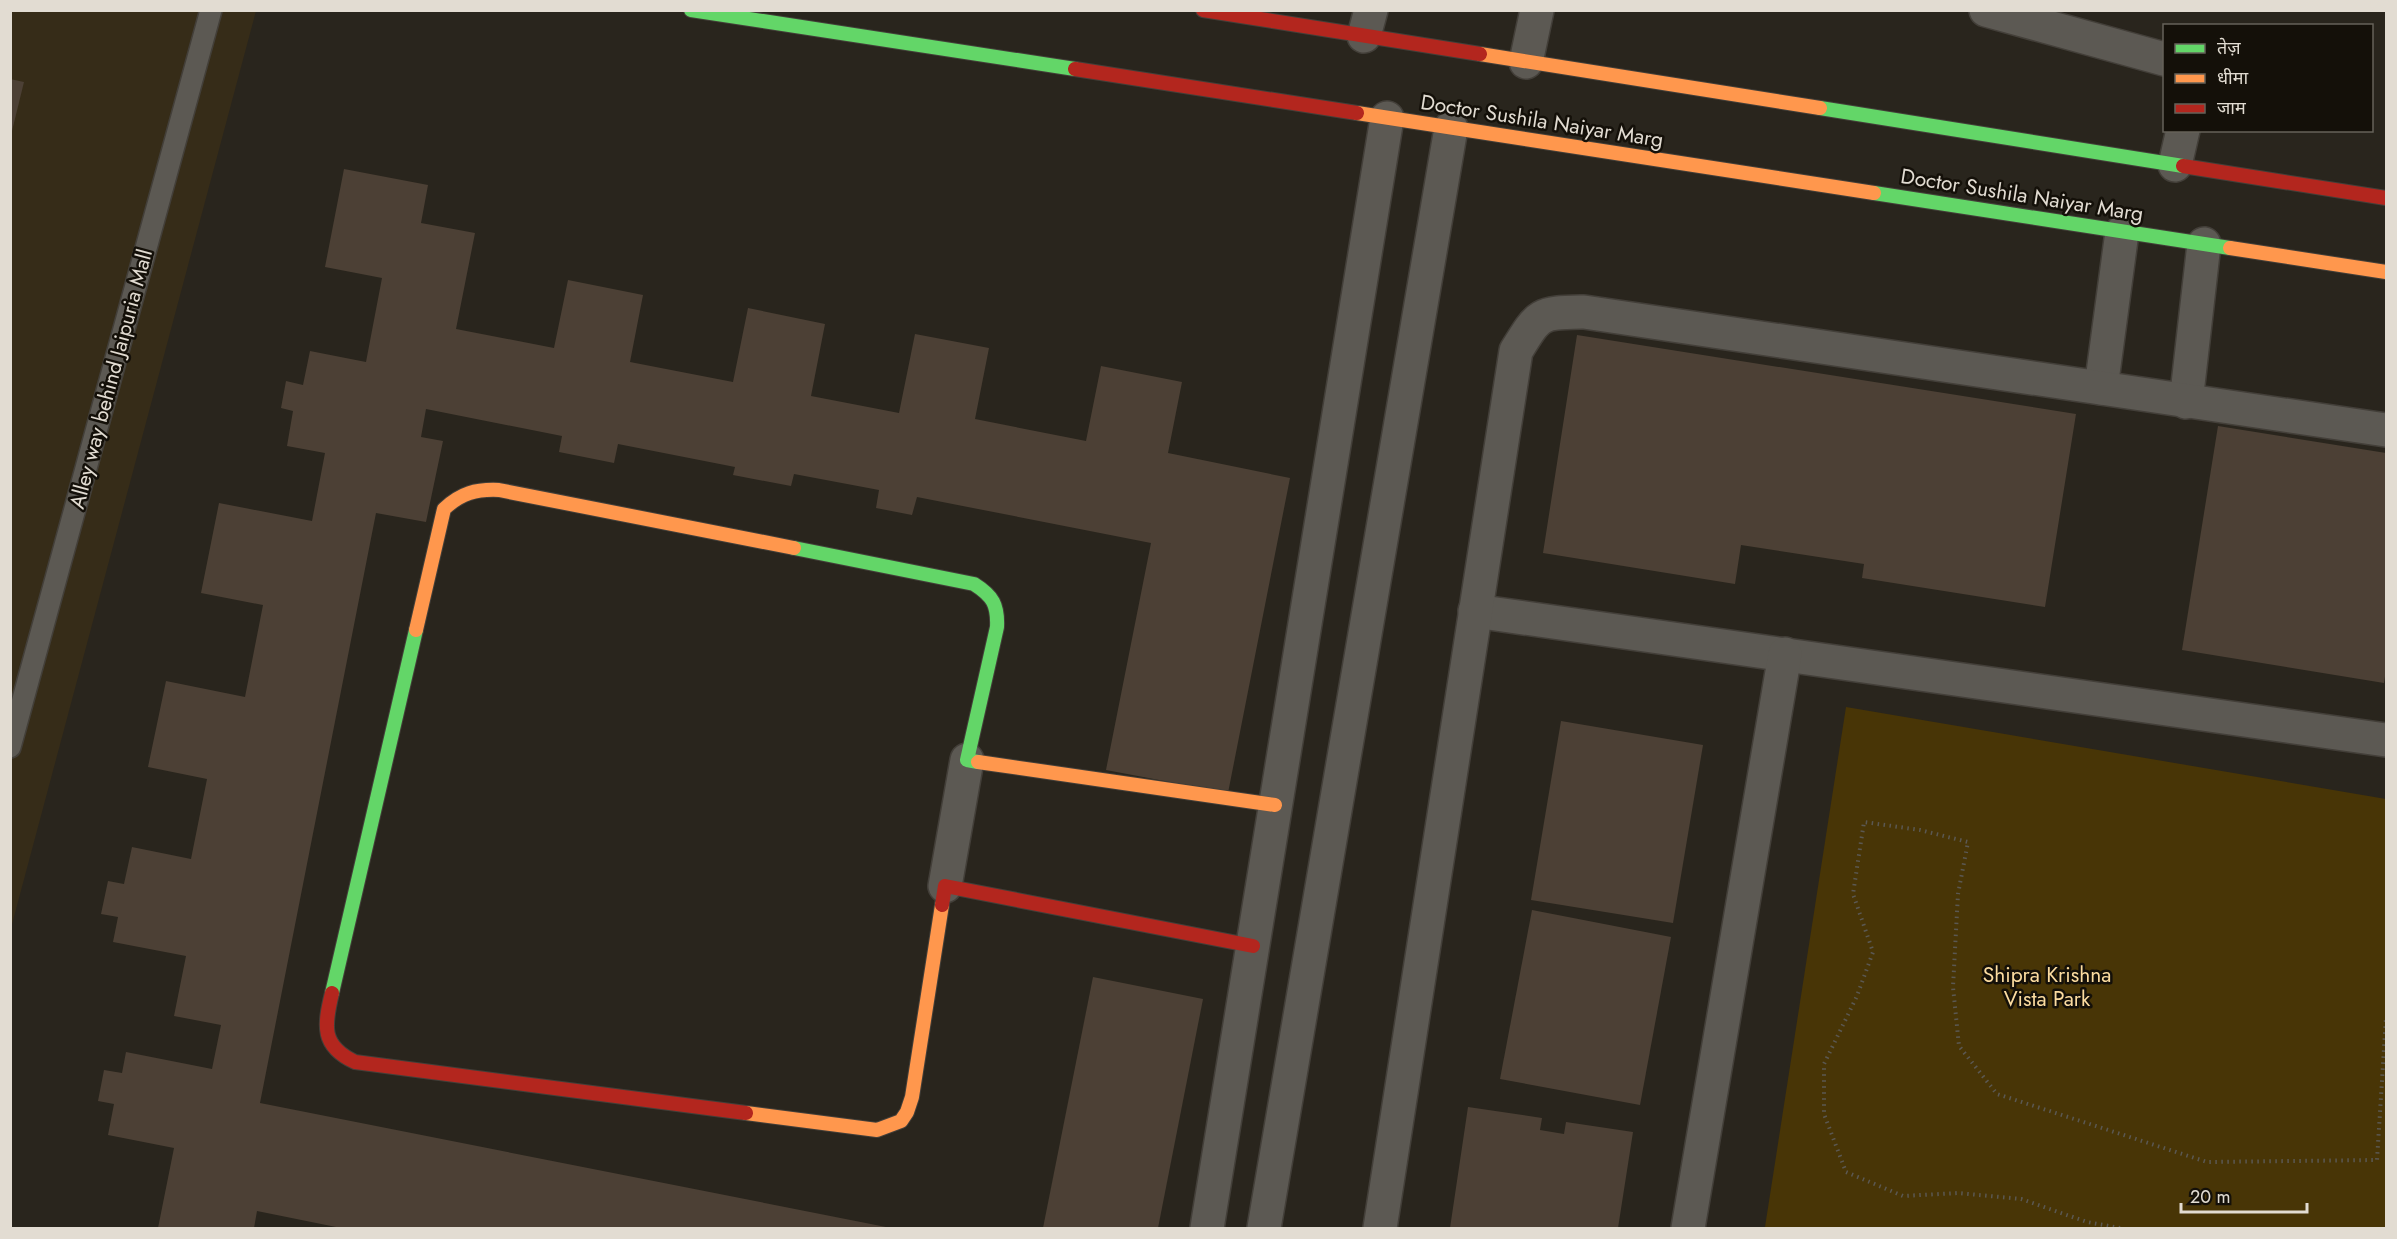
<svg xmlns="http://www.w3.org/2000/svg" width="2397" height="1239" viewBox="0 0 2397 1239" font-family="Jost,'Noto Sans Devanagari',sans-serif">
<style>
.built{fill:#362c18}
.green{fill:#483506}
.building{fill:#4c4035}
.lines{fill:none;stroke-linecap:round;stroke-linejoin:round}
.lane-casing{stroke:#433f39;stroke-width:24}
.street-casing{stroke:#433f39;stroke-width:36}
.fast-casing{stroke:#433f39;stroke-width:16}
.slow-casing{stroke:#433f39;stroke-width:16}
.jam-casing{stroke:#433f39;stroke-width:16}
.path{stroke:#5b5852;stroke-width:4;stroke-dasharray:1.5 4.5;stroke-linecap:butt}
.lane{stroke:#5c5953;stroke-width:21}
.street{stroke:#5c5953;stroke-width:33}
.fast{stroke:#63d668;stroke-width:14}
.slow{stroke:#ff974d;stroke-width:14}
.jam{stroke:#b3261e;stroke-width:14}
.labels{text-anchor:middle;stroke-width:5;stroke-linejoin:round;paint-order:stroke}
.street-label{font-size:21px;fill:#e2dcd2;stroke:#141009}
.park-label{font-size:21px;fill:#fcdca0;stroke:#141009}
</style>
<rect width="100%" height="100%" fill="#29251d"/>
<path class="built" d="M11,11H256L11,928Z"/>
<path class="green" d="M1846,707L2386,799V1228H1777L1765,1227Z"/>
<g class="building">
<path d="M10,79L24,82L11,135H10Z"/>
<path d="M344,169L428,185L421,223L475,233L456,329L554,348L568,280L643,295L630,362L733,382L748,308L825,324L811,396L899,413L915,334L989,348L975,419L1086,441L1101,366L1182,382L1168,453L1290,478L1228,793L1106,770L1151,543L917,497L912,515L876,508L879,490L794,474L791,486L733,475L735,467L618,444L614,463L559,452L562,436L426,409L421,437L443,441L426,522L376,513L260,1103L891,1228H336V1227L257,1211L254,1228H158L174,1148L108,1135L114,1104L98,1101L104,1070L122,1073L126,1052L212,1069L221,1025L174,1016L186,956L113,942L118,917L101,914L108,881L124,884L132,847L191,859L207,779L148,767L166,681L245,697L263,605L201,593L219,503L312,521L325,453L287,446L293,411L281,408L286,381L303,385L310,351L366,362L382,278L325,267Z"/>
<path d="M1577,335L2076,414L2045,607L1862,578L1864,564L1741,545L1735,584L1543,553Z"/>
<path d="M2218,426L2386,453V670L2384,683L2182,650Z"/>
<path d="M1561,721L1703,745L1673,923L1531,900Z"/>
<path d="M1532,910L1671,937L1640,1105L1500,1079Z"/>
<path d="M1093,977L1203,999L1158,1228H1043Z"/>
<path d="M1468,1107L1542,1118L1540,1130L1564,1134L1566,1122L1633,1132L1618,1228H1450Z"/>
</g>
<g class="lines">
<defs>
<path id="lane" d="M10,747L211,10"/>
<g id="street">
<path d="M1986,10L2164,59"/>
<path d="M1364,36L1371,10"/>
<path d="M1526,62L1537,10"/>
<path d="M2175,165L2183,130"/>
<path d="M2101,388L2122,232"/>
<path d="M2186,402L2204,244"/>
<path d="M1475,611L2386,740"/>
<path d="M945,886L967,760"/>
<path d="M1207,1228L1387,118"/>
<path d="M1264,1228L1451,128"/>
<path d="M1380,1228L1516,351C1540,312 1539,313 1584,312L2386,430"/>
<path d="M1688,1228L1785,654"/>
</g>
<g id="fast">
<path d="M691,10L1075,69"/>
<path d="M1820,108L2183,166"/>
<path d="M1874,193L2230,248"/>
<path d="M794,548L974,584C993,596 998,605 997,627L967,760L978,762"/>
<path d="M332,993L416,630"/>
</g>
<g id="slow">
<path d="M1480,54L1820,108"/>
<path d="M1357,113L1874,193"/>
<path d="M2230,248L2386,272"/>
<path d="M416,630L444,509C461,493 476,489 499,490L794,548"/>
<path d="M978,762L1275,805"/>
<path d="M746,1113L877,1130L901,1121L907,1112L912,1097L942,905"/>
</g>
<g id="jam">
<path d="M1203,10L1480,54"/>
<path d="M1075,69L1357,113"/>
<path d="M2183,166L2386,198"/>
<path d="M942,905L945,886L1253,946"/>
<path d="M332,993C324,1026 321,1046 355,1062L746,1113"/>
</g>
</defs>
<use href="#lane" class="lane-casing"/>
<use href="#street" class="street-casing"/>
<use href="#fast" class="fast-casing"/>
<use href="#slow" class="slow-casing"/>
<use href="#jam" class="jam-casing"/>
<path class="path" d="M2120,1228L2087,1222L2021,1199L1958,1193L1903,1196L1846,1172L1824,1114V1064L1857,996L1873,952L1853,894L1864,822L1920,830L1968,842L1958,894L1953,987L1959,1046L1997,1094L2207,1162L2377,1160L2386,1017"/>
<use href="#lane" class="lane"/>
<use href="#street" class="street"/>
<use href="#fast" class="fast"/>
<use href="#slow" class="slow"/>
<use href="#jam" class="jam"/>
</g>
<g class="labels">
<g class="street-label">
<text transform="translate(1542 121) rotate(9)" y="7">Doctor Sushila Naiyar Marg</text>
<text transform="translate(2022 195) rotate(9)" y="7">Doctor Sushila Naiyar Marg</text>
<text transform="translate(111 379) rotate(-75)" y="7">Alley way behind Jaipuria Mall</text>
</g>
<g class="park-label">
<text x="2047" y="982">Shipra Krishna<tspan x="2047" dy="24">Vista Park</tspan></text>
</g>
</g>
<rect width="2397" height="1239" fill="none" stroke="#e2dcd2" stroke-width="24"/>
<rect x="2163" y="24" width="210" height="108" fill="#141009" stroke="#666259" stroke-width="1.5"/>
<rect x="2175" y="44" width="30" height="9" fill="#63d668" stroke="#666259" stroke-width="1.5"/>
<text x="2217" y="54" font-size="18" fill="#e2dcd2">तेज़</text>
<rect x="2175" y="74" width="30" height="9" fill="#ff974d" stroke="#666259" stroke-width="1.5"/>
<text x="2217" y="84" font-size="18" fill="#e2dcd2">धीमा</text>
<rect x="2175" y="104" width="30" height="9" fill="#b3261e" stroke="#666259" stroke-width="1.5"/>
<text x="2217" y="114" font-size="18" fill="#e2dcd2">जाम</text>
<path d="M2181 1203v9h126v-9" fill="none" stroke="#e2dcd2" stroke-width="3"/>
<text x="2190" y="1203" font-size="18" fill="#e2dcd2" stroke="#141009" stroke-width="4.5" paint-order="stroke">20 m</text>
</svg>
